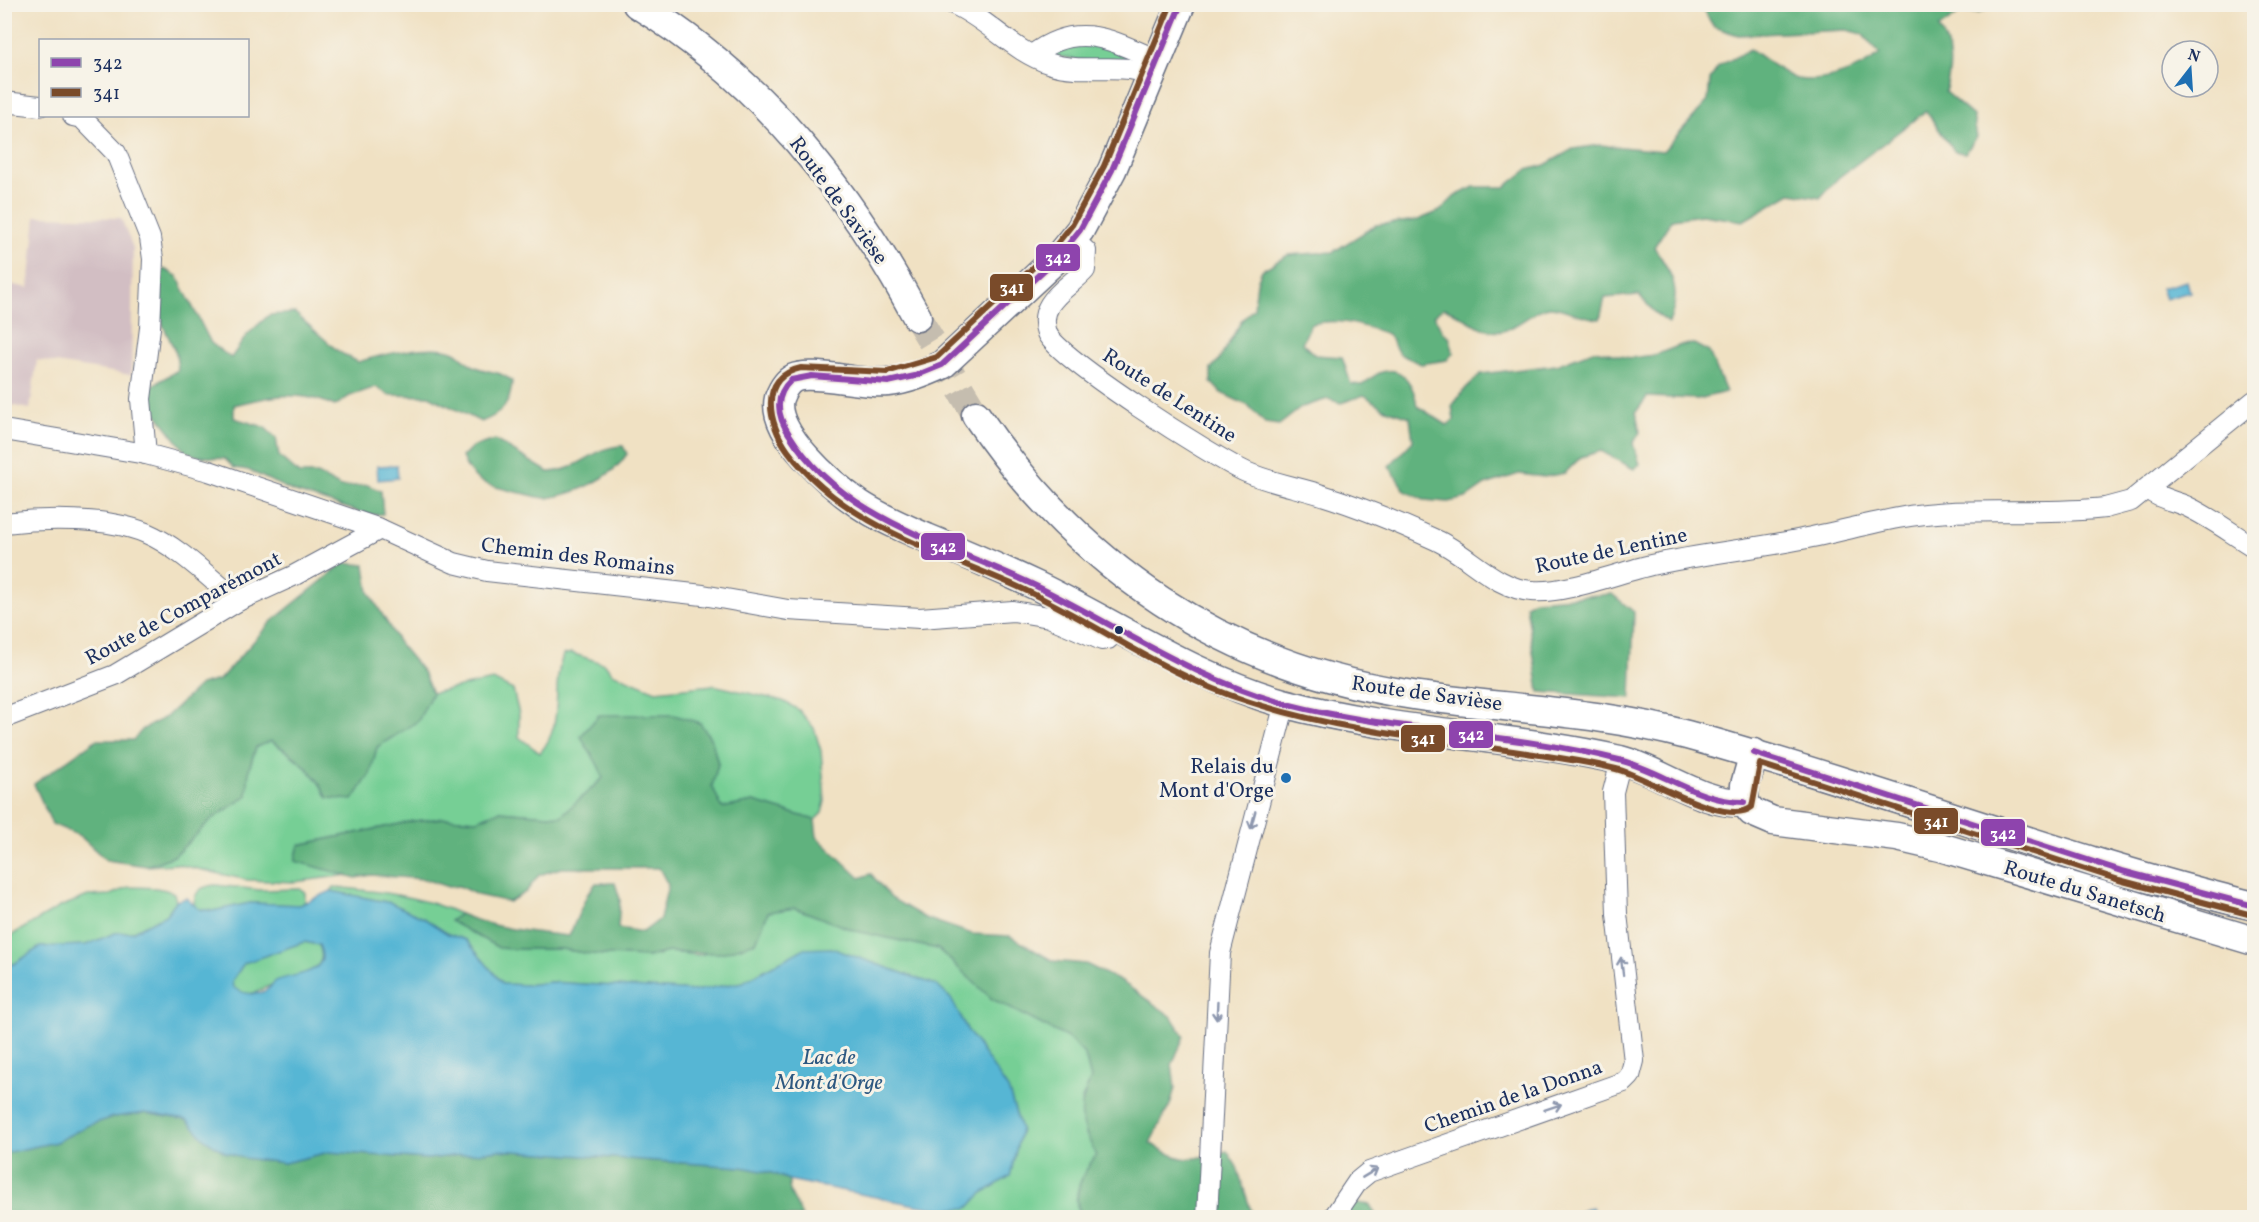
<svg xmlns="http://www.w3.org/2000/svg" width="2259" height="1222" viewBox="0 0 2259 1222" font-family="Vollkorn,serif">
<style>
.industrial{fill:#d2bec3}
.green{fill:#76cf95;stroke:#487f7a;stroke-width:1.5}
.forest{fill:#60b27e;stroke:#3e706e;stroke-width:1.5}
.water{fill:#56b6d4;stroke:#387299;stroke-width:1.5;fill-rule:evenodd}
.lines{fill:none;stroke-linecap:round;stroke-linejoin:round}
.secondary-tunnel{stroke:#c5bdaf;stroke-width:28;stroke-dasharray:28 14;stroke-linecap:butt}
.street-casing{stroke:#666d81;stroke-width:22}
.secondary-casing{stroke:#666d81;stroke-width:31}
.street{stroke:#fff;stroke-width:20}
.secondary{stroke:#fff;stroke-width:28}
.bus-1-casing{stroke:#f7f3e8;stroke-width:10}
.bus-2-casing{stroke:#f7f3e8;stroke-width:10}
.bus-1{stroke:#8e44ad;stroke-width:6}
.bus-2{stroke:#7a4b2a;stroke-width:6}
.oneway{stroke:#8d97ae}
.bus-dot{fill:#1b2f5e;stroke:#f7f3e8;stroke-width:2}
.poi-dot{fill:#1f6fb2;stroke:#f7f3e8;stroke-width:2}
.labels{text-anchor:middle;stroke-width:6;stroke-linejoin:round;paint-order:stroke}
.street-label{font-size:21px;fill:#1b2f5e;stroke:#f7f3e8}
.poi-label{font-size:21px;fill:#1b2f5e;stroke:#f7f3e8;text-anchor:end}
.water-label{font-size:22px;font-style:italic;fill:#2d5881;stroke:#f7f3e8}
.line-badge{stroke:#f7f3e8;stroke-width:2}
.badge-label{font-size:16px;text-anchor:middle;font-weight:bold;fill:#fff}
</style>
<rect width="100%" height="100%" fill="#f7f3e8"/>
<filter id="ink" filterUnits="userSpaceOnUse"><feTurbulence type="fractalNoise" baseFrequency=".0167" numOctaves="2"/><feDisplacementMap in="SourceGraphic" scale="12" xChannelSelector="R" yChannelSelector="G"/><feConvolveMatrix kernelMatrix="1 2 1 2 8 2 1 2 1" color-interpolation-filters="sRGB"/></filter>
<filter id="wash" filterUnits="userSpaceOnUse"><feTurbulence type="fractalNoise" baseFrequency=".008" numOctaves="4" result="noise"/><feDisplacementMap in="SourceGraphic" scale="24" xChannelSelector="R" yChannelSelector="G"/><feGaussianBlur stdDeviation="1.35" result="paint"/><feColorMatrix in="noise" values="0 0 0 0 0 0 0 0 0 0 0 0 0 0 0 0 0 1.4 0 .05"/><feComposite in="paint" operator="in"/></filter>
<g filter="url(#wash)">
<rect width="100%" height="100%" fill="#f0e1c3"/>
<path class="industrial" d="M36,216L121,218L133,248L131,375L37,360L30,409L5,404L4,283L29,288Z"/>
<g class="green">
<path d="M1092,40L1130,58L1128,63L1102,64L1045,54Z"/>
<path d="M571,653L605,664L612,673L656,691L713,685L783,701L799,710L814,728L821,751L825,801L822,813L815,820L754,802L722,808L712,786L718,764L712,741L700,723L599,716L585,745L600,765L603,778L561,816L499,811L477,820L445,818L414,821L299,845L295,861L348,875L294,882L247,880L176,864L146,866L174,856L212,819L246,796L249,769L256,747L271,741C295,757 315,771 328,798L370,774L377,747L418,721L432,693L493,680L513,690L519,714V737L540,753C566,722 550,690 563,655Z"/>
<path d="M216,885L260,890L300,889L305,892V902L300,905L250,903L213,911L199,909L194,905C194,890 203,886 216,885Z"/>
<path d="M129,887C145,888 159,886 174,893L176,901L166,915L132,932L115,933L86,945L40,947L14,965L5,961V939L60,907L88,896L110,895Z"/>
<path d="M334,887C377,891 421,896 460,914L451,921L499,948L514,949H562L590,954L647,957L668,952L699,955L756,942L768,912L795,908L856,931L938,949L992,999L1068,1038L1085,1055L1091,1079L1082,1099L1086,1134L1097,1155C1083,1174 1071,1192 1079,1215L1073,1218H961L941,1209L968,1208L981,1194L1010,1176L1021,1129L1008,1089L968,1031L951,999L936,985L831,948L779,962L743,982L695,991L550,982L527,985L503,984L466,940L448,934L425,919L391,903L331,891Z"/>
<path d="M304,942L319,945C331,972 297,975 280,981C263,987 252,1002 233,987L232,981L244,963Z"/>
</g>
<g class="forest">
<path d="M1700,5H1995L1979,13H1960L1939,28C1952,49 1952,69 1945,92L1973,116L1977,137L1965,153L1954,151L1926,111L1838,178L1820,198L1791,193L1743,221L1702,215L1672,219L1654,247C1673,275 1682,290 1669,323L1655,313L1639,295L1605,298L1600,319C1582,318 1568,309 1552,307C1540,305 1517,328 1503,331C1482,335 1463,314 1444,308L1434,315L1443,332L1450,338L1453,353L1447,360L1421,364L1399,354L1388,334C1361,325 1338,317 1311,324L1302,343L1315,355L1342,357L1351,384L1362,385C1368,381 1375,374 1382,372C1404,364 1415,389 1417,406L1447,425L1454,420L1452,406L1466,388L1481,374L1556,365L1595,350L1630,358L1655,355L1681,345L1694,344L1709,352L1726,392L1698,399L1647,397L1636,412L1640,432L1633,444L1640,464L1634,469L1601,451L1581,457L1565,473L1544,477L1519,474L1485,485L1466,498L1448,502L1424,500L1405,491L1389,466L1413,441L1410,417L1383,408L1364,395L1341,403L1328,399L1302,407L1279,425L1265,423L1249,406L1221,393L1211,382V369L1219,360L1242,320L1254,308L1257,282L1262,270L1288,255L1333,252L1376,225L1418,220L1440,211L1455,196L1474,187H1505L1527,170L1545,165L1573,149L1600,145L1663,151L1708,101L1710,79L1719,66L1750,49C1761,56 1785,76 1797,79C1823,84 1861,70 1880,54L1862,34L1846,30L1738,35L1714,27Z"/>
<path d="M164,269L177,276L211,343L231,358L247,335L269,315L295,313L339,352L358,362C380,355 433,342 455,352C462,356 467,363 474,366C488,374 496,368 512,381C511,404 502,414 481,422L429,396L389,395L376,387L350,396L335,406C300,389 270,396 234,405V418L264,427L276,438L279,456L299,474H317L341,487L368,485L381,491L383,514L369,515L292,491L248,470L234,468L225,459L197,456L185,451L148,403L150,387L178,370L176,353L149,295L155,279Z"/>
<path d="M495,440L548,472C581,471 593,446 623,446L627,454C611,479 578,493 548,498C540,499 529,494 521,493C494,486 473,487 462,457L472,447Z"/>
<path d="M344,563L365,565L369,592L399,643L423,672L432,693L418,721L377,747L370,774L353,800L328,798C315,771 296,756 271,741L256,747L249,769L247,796L212,819L174,856L146,866L106,860L80,836L52,824L34,784L96,740H133L143,729L166,717L200,685L219,680L271,622Z"/>
<path d="M1612,594L1634,612L1631,698L1539,692L1526,605L1534,600Z"/>
<path d="M599,715H674L700,723L712,741L718,764L712,786L722,808L754,802L815,820L817,837L860,878L871,874L891,898L925,918L972,934L1010,936L1053,961L1086,964L1122,982L1171,1016L1184,1036L1172,1065L1175,1088L1170,1105L1150,1143C1186,1165 1187,1160 1227,1151L1237,1167L1253,1217H1220L1207,1211L1197,1217H1080C1072,1192 1082,1175 1096,1155C1081,1123 1075,1112 1091,1079L1085,1055L1068,1038L992,999L938,949L856,931L795,908L768,912L756,942L722,953L668,952L648,957L590,954L562,949H514L499,948L450,921L460,914C495,929 531,932 569,936L587,895L596,883H615L620,899L618,928L643,932L660,919L668,885L659,868H561L539,875L526,892L509,902L477,895L459,886L448,887L424,879L371,875L356,878L295,861L299,845L414,821L445,818L477,820L499,811L561,816L603,778C599,761 587,751 581,736Z"/>
<path d="M145,1113L187,1120L244,1158L284,1163L329,1152L428,1159L499,1150L742,1167L772,1173L789,1180C788,1198 797,1201 802,1217L5,1218V1153L56,1142L89,1125L114,1117Z"/>
<path d="M1351,1202L1370,1205L1377,1217L1348,1218Z"/>
</g>
<g class="water">
<path d="M2187,281L2190,292L2165,299L2161,288Z"/>
<path d="M397,465L398,478L378,480L377,466Z"/>
<path d="M331,891L391,903L425,919L448,934L466,940L503,984L527,985L550,982L695,991L743,982L803,949L831,948L936,985L951,999L968,1031L1008,1089L1021,1129L1010,1176L981,1194L968,1208L941,1209L916,1205L789,1180L772,1173L742,1167L499,1150L428,1159L329,1152L284,1163L244,1158L225,1152L206,1140L187,1120L145,1113L114,1117L89,1125L56,1142L5,1153V966L14,964L40,947L86,945L115,933L132,932L166,915L176,901L186,898L199,909L213,911L250,903L300,905ZM304,942L319,945C333,974 294,974 278,980C272,982 272,986 268,989C257,997 242,994 233,987L232,981L244,963Z"/>
<path d="M1592,1207L1596,1217H1565Z"/>
</g>
</g>
<g filter="url(#ink)">
<g class="lines">
<path class="secondary-tunnel" d="M917,317L976,415"/>
<defs>
<g id="street">
<path d="M953,4C988,19 1013,52 1051,64C1084,74 1120,62 1151,74"/>
<path d="M1032,55C1078,20 1111,40 1157,60"/>
<path d="M4,102L40,106"/>
<path d="M73,116L82,118L116,153L150,238L153,259L150,328L141,399L146,454"/>
<path d="M1073,239L1086,251L1085,270C1069,288 1036,302 1047,333C1055,357 1216,459 1246,472C1271,483 1297,487 1322,495C1361,507 1399,523 1436,540C1468,554 1495,589 1532,591C1565,594 1617,573 1651,565C1701,554 1752,549 1802,539C1834,533 1866,524 1898,518C1966,505 2036,516 2105,508L2131,501L2254,401"/>
<path d="M4,430L146,454L209,471L380,529L454,563L487,571L703,595L788,610L920,618L1013,611L1049,617L1102,640L1108,639L1118,628"/>
<path d="M2148,489C2159,499 2172,500 2186,506C2210,517 2231,533 2254,547"/>
<path d="M4,523C45,518 107,517 146,533C179,547 209,578 238,601"/>
<path d="M4,718L115,675L238,601L293,576L380,529"/>
<path d="M1207,1218L1220,953L1285,703"/>
<path d="M1333,1218L1358,1181L1369,1172L1624,1082L1630,1076L1634,1061L1617,914L1613,792L1621,761"/>
</g>
<g id="secondary">
<path d="M637,4C761,79 849,191 917,317"/>
<path d="M1181,4L1112,170L1080,230L1059,256L942,365C924,373 907,380 888,382C864,385 811,370 794,378C786,382 782,390 779,398C770,433 833,486 859,504C880,518 904,528 927,538C964,553 1001,569 1037,586C1119,626 1195,678 1283,703C1393,733 1509,735 1620,760C1659,770 1706,807 1744,802"/>
<path d="M976,415C1079,567 1224,666 1407,694C1500,709 1595,710 1687,735C1877,787 2062,859 2254,906"/>
<path d="M1744,802L1752,812L1773,821L1897,837L1940,847L2254,941"/>
<path d="M1744,802L1745,785L1754,753"/>
</g>
</defs>
<use href="#street" class="street-casing"/>
<use href="#secondary" class="secondary-casing"/>
<use href="#street" class="street"/>
<use href="#secondary" class="secondary"/>
<defs>
<g id="bus-1">
<path d="M1181,4L1112,170L1080,230L1059,256L942,365L915,376L888,382L812,376L791,380C774,396 777,416 789,434C843,522 954,545 1040,588C1121,628 1198,681 1286,704C1395,732 1510,732 1619,760C1663,771 1698,802 1744,802"/>
<path d="M1754,753L2122,871L2254,906"/>
</g>
<path id="bus-2" d="M1171,4L1104,166L1072,225L1052,250L937,357L887,372L801,368C758,377 768,424 788,451C842,524 935,550 1014,585C1093,620 1164,675 1247,701C1326,727 1409,737 1491,748C1533,754 1576,759 1616,769C1646,776 1726,828 1752,807L1760,764L2119,880L2252,915"/>
</defs>
<use href="#bus-1" class="bus-1-casing"/>
<use href="#bus-2" class="bus-2-casing"/>
<use href="#bus-1" class="bus-1"/>
<use href="#bus-2" class="bus-2"/>
</g>
<defs><path id="oneway-shaft" d="M-6 0H5M1.5-3L5.5 0L1.5 3" fill="none" stroke-width="1.6" stroke-linecap="round" stroke-linejoin="round" transform="scale(1.5)"/></defs>
<g class="oneway">
<use href="#oneway-shaft" transform="translate(1253 820) rotate(105)"/>
<use href="#oneway-shaft" transform="translate(1622 966) rotate(-97)"/>
<use href="#oneway-shaft" transform="translate(1217 1011) rotate(93)"/>
<use href="#oneway-shaft" transform="translate(1553 1107) rotate(-19)"/>
<use href="#oneway-shaft" transform="translate(1370 1173) rotate(-31)"/>
</g>
</g>
<circle class="bus-dot" cx="1119" cy="630" r="5"/>
<circle class="poi-dot" cx="1286" cy="778" r="6"/>
<g class="labels">
<g class="street-label">
<text transform="translate(839 200) rotate(54)" y="7">Route de Savièse</text>
<text transform="translate(1170 395) rotate(33)" y="7">Route de Lentine</text>
<text transform="translate(1611 550) rotate(-12)" y="7">Route de Lentine</text>
<text transform="translate(578 556) rotate(7)" y="7">Chemin des Romains</text>
<text transform="translate(183 608) rotate(-28)" y="7">Route de Comparémont</text>
<text transform="translate(1427 693) rotate(8)" y="7">Route de Savièse</text>
<text transform="translate(2085 891) rotate(17)" y="7">Route du Sanetsch</text>
<text transform="translate(1513 1096) rotate(-19)" y="7">Chemin de la Donna</text>
</g>
<g class="poi-label">
<text x="1274" y="773">Relais du<tspan x="1274" dy="24">Mont d'Orge</tspan></text>
</g>
<g class="water-label">
<text x="829" y="1064">Lac de<tspan x="829" dy="25">Mont d'Orge</tspan></text>
</g>
</g>
<g class="line-badge">
<rect x="1035" y="243" width="46" height="29" rx="6" fill="#8e44ad"/>
<rect x="989" y="273" width="45" height="29" rx="6" fill="#7a4b2a"/>
<rect x="920" y="532" width="46" height="29" rx="6" fill="#8e44ad"/>
<rect x="1448" y="720" width="46" height="29" rx="6" fill="#8e44ad"/>
<rect x="1400" y="724" width="46" height="29" rx="6" fill="#7a4b2a"/>
<rect x="1913" y="807" width="46" height="28" rx="6" fill="#7a4b2a"/>
<rect x="1980" y="818" width="46" height="29" rx="6" fill="#8e44ad"/>
</g>
<g class="badge-label">
<text x="1058" y="263">342</text>
<text x="1012" y="293">341</text>
<text x="943" y="552">342</text>
<text x="1471" y="740">342</text>
<text x="1423" y="744">341</text>
<text x="1936" y="827">341</text>
<text x="2003" y="839">342</text>
</g>
<rect width="2259" height="1222" fill="none" stroke="#f7f3e8" stroke-width="24"/>
<rect x="39" y="39" width="210" height="78" fill="#f7f3e8" stroke="#9fa5b1" stroke-width="1.5"/>
<rect x="51" y="58" width="30" height="9" fill="#8e44ad" stroke="#9fa5b1" stroke-width="1.5"/>
<text x="93" y="69" font-size="18" fill="#1b2f5e">342</text>
<rect x="51" y="88" width="30" height="9" fill="#7a4b2a" stroke="#9fa5b1" stroke-width="1.5"/>
<text x="93" y="99" font-size="18" fill="#1b2f5e">341</text>
<g transform="translate(2190 69) rotate(17)"><circle r="28" fill="#f7f3e8" stroke="#9fa5b1" stroke-width="1.5"/>
<path d="M0-4.5L10 22L0 15L-10 22Z" fill="#1f6fb2"/>
<text y="-9" font-size="16" font-weight="bold" text-anchor="middle" fill="#1b2f5e">N</text>
</g>
</svg>
